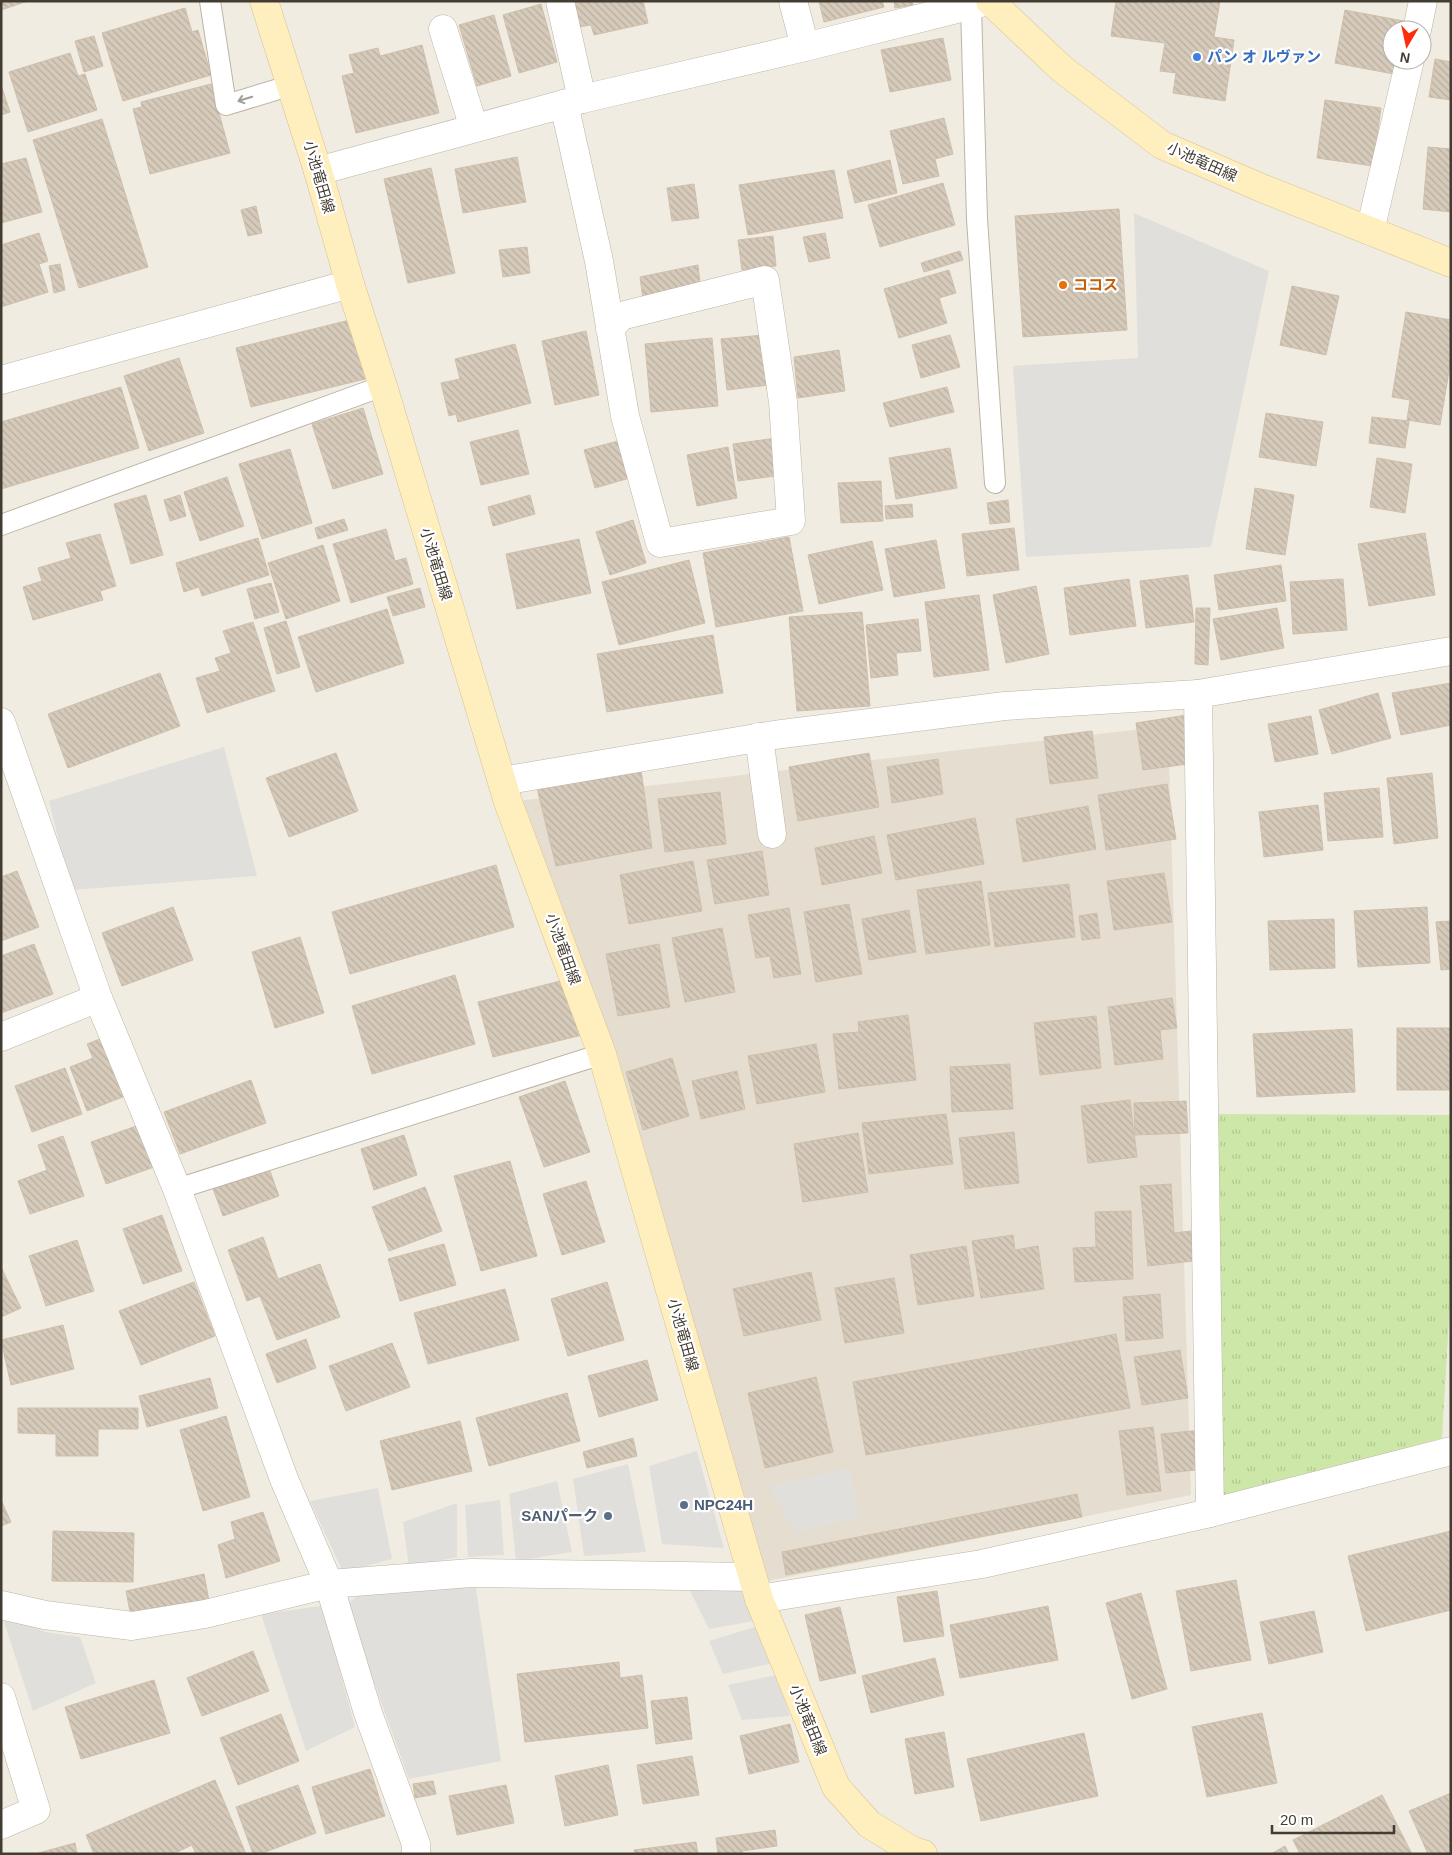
<svg xmlns="http://www.w3.org/2000/svg" width="1452" height="1855" viewBox="0 0 1452 1855" font-family="Helvetica,'Noto Sans JP',sans-serif">
<style>
.residential{fill:#e5ded0}
.park{fill:url(#park-tufts)}
.parking{fill:#e1dfdb}
.building{fill:url(#building-back-hatch);stroke:#cebfaa}
.lines{fill:none;stroke-linecap:round;stroke-linejoin:round}
.service-casing{stroke:#bdb4a5;stroke-width:22}
.minor-casing{stroke:#bdb4a5;stroke-width:29}
.secondary-casing{stroke:#d6c292;stroke-width:29}
.service{stroke:#fff;stroke-width:20}
.minor{stroke:#fff;stroke-width:28}
.secondary{stroke:#ffeebe;stroke-width:28}
.oneway{stroke:#a19e98}
.shop-dot{fill:#3f7fe0;stroke:#fff;stroke-width:2}
.food-dot{fill:#e8710a;stroke:#fff;stroke-width:2}
.service-dot{fill:#5c6f8a;stroke:#fff;stroke-width:2}
.labels{text-anchor:middle;stroke-width:4.5;stroke-linejoin:round;paint-order:stroke}
.shop-label{font-size:15px;font-weight:bold;fill:#366cbe;stroke:#fff;text-anchor:start}
.street-label{font-size:15px;fill:#433c32;stroke:#fff}
.food-label{font-size:15px;font-weight:bold;fill:#c56008;stroke:#fff;text-anchor:start}
.service-label{font-size:15px;font-weight:bold;fill:#4e5e75;stroke:#fff;text-anchor:start}
</style>
<defs>
<pattern id="park-tufts" width="24" height="20" patternUnits="userSpaceOnUse" patternTransform="scale(1.25)"><rect width="24" height="20" fill="#cde7a9"/><path d="M3 7l-1-3M5 7V3M7 7l1-3M15 17l-1-3M17 17v-4M19 17l1-3" fill="none" stroke="#b1c792"/></pattern>
<pattern id="building-back-hatch" width="6" height="6" patternUnits="userSpaceOnUse" patternTransform="scale(1.25)"><rect width="6" height="6" fill="#d6caba"/><path d="M-1 5l2 2M0 0l6 6M5-1l2 2" fill="none" stroke="#b9aea0"/></pattern>
</defs>
<rect width="100%" height="100%" fill="#f1ece2"/>
<path class="residential" d="M1168,726L1191,1495L768,1581L508,802Z"/>
<path class="park" d="M1217,1114L1451,1115V1284L1442,1438L1219,1499Z"/>
<g class="parking">
<path d="M1134,213L1269,271L1211,547L1026,557L1013,366L1138,358Z"/>
<path d="M224,747L257,876L71,890L49,801Z"/>
<path d="M697,1451L724,1548L662,1544L649,1466Z"/>
<path d="M628,1464L646,1552L584,1556L573,1479Z"/>
<path d="M850,1468L859,1517L795,1533L769,1486Z"/>
<path d="M557,1481L572,1552L516,1561L509,1494Z"/>
<path d="M378,1488L392,1559L343,1572L310,1501Z"/>
<path d="M500,1500L504,1555L468,1557L465,1505Z"/>
<path d="M457,1503V1557L409,1567L403,1522Z"/>
<path d="M475,1581L501,1761L409,1779L346,1605L361,1593Z"/>
<path d="M745,1585L759,1620L709,1629L690,1591Z"/>
<path d="M322,1606L355,1727L306,1751L261,1614Z"/>
<path d="M14,1619L45,1632L80,1637L96,1683L33,1711L4,1622Z"/>
<path d="M758,1626L778,1662L723,1674L709,1641Z"/>
<path d="M776,1675L790,1716L742,1720L728,1685Z"/>
</g>
<g class="building">
<path d="M1,1H28L1,10Z"/>
<path d="M573,1H643L648,23L594,35L591,25L579,27Z"/>
<path d="M819,1H882L884,7L824,22Z"/>
<path d="M894,1H912L913,5L895,8Z"/>
<path d="M1116,1H1220L1214,37L1234,40L1225,101L1173,93L1176,73L1160,71L1165,43L1111,36Z"/>
<path d="M541,4L557,62L519,73L503,15Z"/>
<path d="M185,8L192,32L198,30L211,75L123,101L102,33Z"/>
<path d="M1345,10L1409,22L1407,30H1392V60H1401L1399,75L1335,63Z"/>
<path d="M494,15L511,76L477,86L459,25Z"/>
<path d="M94,36L103,66L84,72L75,41Z"/>
<path d="M943,38L951,80L890,92L881,50Z"/>
<path d="M422,45L439,113L356,133L342,76L354,73L349,55L378,48L380,56Z"/>
<path d="M70,53L78,76L85,74L97,110L28,132L9,72Z"/>
<path d="M1435,59L1451,62V100L1429,97Z"/>
<path d="M211,84L230,153L150,174L133,109L142,107L141,102Z"/>
<path d="M1,85L10,112L1,115Z"/>
<path d="M1325,100L1381,108L1373,166L1317,158Z"/>
<path d="M944,118L953,154L935,159L939,176L903,184L890,131Z"/>
<path d="M102,119L148,267L79,288L33,140Z"/>
<path d="M1428,147L1451,149V212L1423,209Z"/>
<path d="M517,157L526,202L463,213L455,169Z"/>
<path d="M26,158L42,212L1,223V164Z"/>
<path d="M890,160L897,193L855,203L847,171Z"/>
<path d="M431,168L455,273L408,283L384,179Z"/>
<path d="M834,170L843,218L748,235L739,185Z"/>
<path d="M943,183L955,225L880,247L868,205Z"/>
<path d="M694,184L699,218L672,221L667,188Z"/>
<path d="M256,206L262,233L248,236L241,210Z"/>
<path d="M1119,209L1127,330L1023,337L1015,216Z"/>
<path d="M39,233L48,261L39,264L48,292L1,307V245Z"/>
<path d="M825,233L830,258L809,262L803,237Z"/>
<path d="M773,236L776,266L742,270L738,240Z"/>
<path d="M527,247L530,273L503,277L499,250Z"/>
<path d="M960,251L963,260L924,272L921,263Z"/>
<path d="M60,264L65,290L54,293L49,266Z"/>
<path d="M698,265L700,283L643,299L640,277Z"/>
<path d="M949,270L956,293L939,298L947,323L899,338L884,289Z"/>
<path d="M1292,286L1339,296L1326,355L1280,345Z"/>
<path d="M1406,312L1451,320V359L1440,425L1407,420L1410,400L1392,397Z"/>
<path d="M354,319L369,378L251,407L236,348Z"/>
<path d="M586,331L599,395L555,405L542,341Z"/>
<path d="M763,335L769,385L727,390L721,339Z"/>
<path d="M950,335L960,367L921,378L912,345Z"/>
<path d="M712,338L718,406L651,412L645,344Z"/>
<path d="M515,344L531,403L458,422L456,414L449,416L441,383L460,379L455,359Z"/>
<path d="M839,350L845,391L798,398L794,357Z"/>
<path d="M179,358L204,433L149,451L124,376Z"/>
<path d="M121,387L139,448L1,489V422Z"/>
<path d="M947,387L954,412L890,427L883,403Z"/>
<path d="M363,408L383,474L333,489L312,424Z"/>
<path d="M1266,413L1323,422L1316,466L1259,457Z"/>
<path d="M1372,417L1409,421L1405,448L1369,443Z"/>
<path d="M518,430L529,474L481,485L470,442Z"/>
<path d="M776,438L782,475L738,481L733,444Z"/>
<path d="M622,440L633,477L595,488L584,450Z"/>
<path d="M728,447L737,498L697,506L687,455Z"/>
<path d="M950,448L957,488L896,499L889,458Z"/>
<path d="M290,449L312,523L262,539L239,464Z"/>
<path d="M1377,458L1412,464L1405,513L1370,507Z"/>
<path d="M227,477L244,526L200,541L184,492Z"/>
<path d="M881,481L883,521L841,523L838,483Z"/>
<path d="M1255,488L1294,495L1285,555L1246,549Z"/>
<path d="M146,495L163,555L131,564L114,504Z"/>
<path d="M180,495L186,516L170,521L164,500Z"/>
<path d="M530,495L535,514L493,526L488,507Z"/>
<path d="M1008,500L1010,522L990,524L987,503Z"/>
<path d="M912,504L913,517L886,519L885,506Z"/>
<path d="M344,519L348,530L318,539L315,528Z"/>
<path d="M633,520L646,563L610,575L596,532Z"/>
<path d="M1014,528L1019,570L967,576L962,534Z"/>
<path d="M386,529L395,561L406,558L413,584L351,603L333,544Z"/>
<path d="M1425,533L1435,595L1369,606L1358,544Z"/>
<path d="M100,534L116,586L100,591L103,600L33,620L23,587L42,581L38,568L71,558L66,543Z"/>
<path d="M789,537L803,611L716,627L703,553Z"/>
<path d="M258,538L269,575L202,596L199,587L184,592L176,563Z"/>
<path d="M579,539L591,593L517,609L506,554Z"/>
<path d="M936,540L945,588L894,597L885,549Z"/>
<path d="M872,541L883,590L819,604L808,555Z"/>
<path d="M323,545L340,601L286,619L268,563Z"/>
<path d="M689,560L705,623L619,645L602,582Z"/>
<path d="M1281,565L1286,601L1219,610L1214,575Z"/>
<path d="M1188,575L1194,622L1146,628L1140,581Z"/>
<path d="M1129,579L1136,626L1070,635L1064,588Z"/>
<path d="M1343,579L1347,630L1293,634L1290,582Z"/>
<path d="M271,583L279,612L255,619L247,589Z"/>
<path d="M1036,586L1049,654L1006,663L993,595Z"/>
<path d="M420,588L425,607L393,616L387,597Z"/>
<path d="M979,595L989,670L934,677L925,602Z"/>
<path d="M1196,608H1210L1208,665L1195,664Z"/>
<path d="M1277,608L1284,648L1221,660L1213,619Z"/>
<path d="M387,609L404,663L316,692L298,637Z"/>
<path d="M862,612L870,706L797,711L789,617Z"/>
<path d="M918,619L921,651L896,653L898,675L871,678L866,625Z"/>
<path d="M286,621L300,667L277,674L264,628Z"/>
<path d="M253,622L275,691L207,713L196,678L220,671L215,658L231,653L223,631Z"/>
<path d="M713,635L723,693L607,712L597,654Z"/>
<path d="M160,673L180,726L68,768L48,714Z"/>
<path d="M1451,683V725L1401,735L1392,693Z"/>
<path d="M1378,693L1391,738L1332,754L1319,710Z"/>
<path d="M1187,715L1195,763L1143,770L1136,723Z"/>
<path d="M1311,716L1318,754L1275,762L1268,724Z"/>
<path d="M1092,731L1098,778L1050,784L1044,737Z"/>
<path d="M336,753L358,811L289,837L266,778Z"/>
<path d="M869,753L879,807L798,821L789,767Z"/>
<path d="M938,759L943,794L892,803L887,767Z"/>
<path d="M641,770L652,848L556,866L537,788Z"/>
<path d="M1432,773L1438,838L1394,844L1387,778Z"/>
<path d="M1167,784L1176,839L1106,850L1098,795Z"/>
<path d="M1379,788L1383,837L1328,841L1324,793Z"/>
<path d="M720,792L726,844L665,852L658,799Z"/>
<path d="M1318,805L1323,850L1264,857L1259,812Z"/>
<path d="M1088,806L1096,849L1023,862L1016,819Z"/>
<path d="M975,818L984,864L896,880L887,835Z"/>
<path d="M874,836L882,873L822,885L815,848Z"/>
<path d="M762,851L769,895L715,904L707,860Z"/>
<path d="M693,861L702,911L629,924L620,875Z"/>
<path d="M496,865L514,927L350,974L332,912Z"/>
<path d="M17,871L39,927L1,941V877Z"/>
<path d="M1164,873L1172,922L1114,930L1107,881Z"/>
<path d="M981,881L990,945L926,954L917,890Z"/>
<path d="M1069,884L1075,937L995,947L988,893Z"/>
<path d="M849,904L862,974L816,982L804,912Z"/>
<path d="M173,907L193,960L122,986L102,933Z"/>
<path d="M1427,907L1430,963L1358,967L1354,911Z"/>
<path d="M789,908L801,974L774,978L770,956L756,958L748,915Z"/>
<path d="M909,910L916,952L869,960L862,919Z"/>
<path d="M1097,913L1100,938L1082,940L1079,916Z"/>
<path d="M1334,919L1335,968L1270,970L1268,921Z"/>
<path d="M1451,921V969L1441,970L1436,922Z"/>
<path d="M722,928L735,992L685,1002L672,938Z"/>
<path d="M300,937L324,1013L275,1028L252,952Z"/>
<path d="M34,944L53,994L1,1013V956Z"/>
<path d="M659,944L670,1007L618,1016L606,954Z"/>
<path d="M455,975L475,1044L372,1074L352,1006Z"/>
<path d="M568,979L582,1035L493,1057L478,1002Z"/>
<path d="M1172,998L1177,1028L1160,1030L1163,1059L1115,1065L1108,1007Z"/>
<path d="M908,1015L916,1080L839,1089L833,1034L859,1032L858,1022Z"/>
<path d="M1096,1016L1101,1068L1040,1075L1034,1023Z"/>
<rect x="1397" y="1028" width="54" height="62"/>
<path d="M1352,1029L1355,1092L1257,1097L1253,1034Z"/>
<path d="M110,1035L133,1093L87,1111L70,1067L93,1058L87,1044Z"/>
<path d="M816,1044L825,1092L757,1104L748,1056Z"/>
<path d="M672,1058L689,1116L643,1130L626,1072Z"/>
<path d="M1010,1064L1013,1109L952,1112L950,1067Z"/>
<path d="M65,1068L82,1114L32,1132L15,1086Z"/>
<path d="M737,1071L745,1109L701,1119L692,1081Z"/>
<path d="M251,1080L266,1123L180,1154L164,1112Z"/>
<path d="M565,1081L590,1152L544,1167L519,1097Z"/>
<path d="M1130,1100L1137,1157L1088,1163L1081,1106Z"/>
<path d="M1186,1101L1188,1133L1135,1135L1134,1103Z"/>
<path d="M946,1114L953,1164L869,1174L862,1123Z"/>
<path d="M142,1124L157,1166L106,1184L91,1142Z"/>
<path d="M1014,1132L1019,1183L965,1189L959,1138Z"/>
<path d="M858,1133L868,1192L803,1202L794,1144Z"/>
<path d="M404,1135L417,1175L374,1190L361,1149Z"/>
<path d="M63,1136L84,1196L30,1214L18,1181L47,1170L38,1145Z"/>
<path d="M510,1161L537,1256L481,1271L454,1176Z"/>
<path d="M267,1163L279,1196L223,1216L211,1183Z"/>
<path d="M586,1181L605,1242L562,1255L543,1194Z"/>
<path d="M1171,1184L1174,1233L1191,1231L1193,1261L1148,1266L1140,1186Z"/>
<path d="M425,1187L442,1231L389,1251L372,1207Z"/>
<path d="M1131,1211L1133,1279L1075,1282L1073,1248L1096,1247L1095,1212Z"/>
<path d="M162,1215L182,1271L143,1284L123,1229Z"/>
<path d="M1013,1235L1015,1250L1038,1246L1044,1289L981,1298L972,1241Z"/>
<path d="M263,1237L278,1279L320,1264L340,1317L277,1340L260,1296L247,1301L228,1250Z"/>
<path d="M77,1240L94,1291L46,1306L29,1256Z"/>
<path d="M444,1244L456,1285L400,1301L388,1259Z"/>
<path d="M966,1246L974,1296L918,1305L910,1255Z"/>
<path d="M1,1267L21,1308L1,1317Z"/>
<path d="M811,1272L821,1320L744,1336L733,1289Z"/>
<path d="M894,1278L904,1333L845,1343L835,1288Z"/>
<path d="M194,1282L215,1336L141,1365L119,1311Z"/>
<path d="M607,1282L624,1340L568,1356L551,1299Z"/>
<path d="M505,1289L519,1340L428,1364L414,1313Z"/>
<path d="M1160,1294L1163,1338L1126,1341L1123,1297Z"/>
<path d="M63,1325L74,1369L11,1385L1,1340Z"/>
<path d="M1116,1334L1130,1408L866,1455L853,1382Z"/>
<path d="M306,1339L316,1368L277,1383L266,1354Z"/>
<path d="M392,1343L410,1387L346,1411L329,1366Z"/>
<path d="M1180,1350L1188,1398L1142,1405L1134,1357Z"/>
<path d="M647,1360L658,1400L599,1417L588,1376Z"/>
<path d="M816,1377L833,1452L765,1468L748,1393Z"/>
<path d="M210,1378L218,1408L147,1427L139,1396Z"/>
<path d="M567,1393L580,1441L489,1466L476,1418Z"/>
<path d="M18,1408H138V1429H98V1456H56V1434L18,1433Z"/>
<path d="M226,1416L250,1497L203,1511L180,1430Z"/>
<path d="M460,1421L472,1471L392,1490L380,1441Z"/>
<path d="M1153,1427L1161,1491L1127,1495L1119,1431Z"/>
<path d="M1202,1430L1206,1469L1166,1473L1161,1434Z"/>
<path d="M633,1438L637,1456L587,1468L583,1452Z"/>
<path d="M1077,1494L1082,1517L786,1575L782,1552Z"/>
<path d="M1,1500L11,1522L1,1526Z"/>
<path d="M263,1512L280,1561L226,1578L218,1545L235,1539L231,1522Z"/>
<path d="M53,1531L134,1533L133,1582L52,1581Z"/>
<path d="M1451,1531V1610L1366,1631L1348,1556Z"/>
<path d="M204,1574L210,1606L132,1622L126,1591Z"/>
<path d="M1236,1580L1251,1660L1191,1671L1176,1591Z"/>
<path d="M937,1591L944,1636L904,1642L897,1597Z"/>
<path d="M1141,1593L1167,1689L1132,1699L1106,1603Z"/>
<path d="M1048,1606L1058,1660L960,1678L950,1625Z"/>
<path d="M840,1607L856,1673L820,1681L805,1615Z"/>
<path d="M1314,1611L1323,1652L1269,1664L1260,1622Z"/>
<path d="M253,1651L269,1691L202,1716L187,1678Z"/>
<path d="M935,1658L944,1695L871,1713L862,1676Z"/>
<path d="M619,1662L620,1678L642,1675L648,1728L525,1742L517,1674Z"/>
<path d="M154,1680L170,1733L81,1759L65,1707Z"/>
<path d="M687,1697L692,1739L656,1744L651,1701Z"/>
<path d="M1262,1713L1277,1783L1207,1797L1192,1727Z"/>
<path d="M281,1714L299,1761L238,1785L220,1738Z"/>
<path d="M790,1724L799,1762L749,1774L740,1736Z"/>
<path d="M944,1732L954,1787L915,1794L905,1739Z"/>
<path d="M1084,1733L1098,1796L981,1821L967,1759Z"/>
<path d="M692,1756L699,1795L643,1804L637,1765Z"/>
<path d="M608,1765L618,1815L565,1826L555,1776Z"/>
<path d="M370,1769L385,1816L326,1834L312,1787Z"/>
<path d="M215,1780L246,1854H196L192,1845L173,1854H94L86,1835Z"/>
<path d="M433,1781L436,1794L415,1798L413,1784Z"/>
<path d="M298,1785L316,1833L260,1854H253L236,1807Z"/>
<path d="M506,1785L514,1823L457,1835L449,1796Z"/>
<path d="M1451,1793V1854H1428L1409,1811Z"/>
<path d="M1382,1795L1412,1854H1300L1293,1840Z"/>
<path d="M775,1830L777,1846L742,1851L743,1854H718L716,1838Z"/>
<path d="M696,1842L698,1854H635L634,1850Z"/>
<path d="M75,1843L77,1854H35Z"/>
<path d="M1285,1846L1289,1854H1271Z"/>
</g>
<g class="lines">
<defs>
<g id="service">
<path d="M210,1L226,105L292,85"/>
<path d="M971,6L977,219L995,483"/>
<path d="M1,525L383,386"/>
<path d="M177,1189L602,1054"/>
</g>
<g id="minor">
<path d="M560,1L582,99"/>
<path d="M793,1L805,47"/>
<path d="M443,29L474,128"/>
<path d="M1417,30L1423,1"/>
<path d="M564,104L599,261L625,416L660,543L791,521L783,402L765,280L621,316L610,329"/>
<path d="M318,171L582,99L805,47L989,1"/>
<path d="M1370,231L1410,60"/>
<path d="M1,380L350,284"/>
<path d="M1,722L98,998"/>
<path d="M759,737L772,834"/>
<path d="M502,781L774,735L1005,706L1198,694"/>
<path d="M1,1037L98,998L177,1189L284,1479L329,1584L368,1713L416,1844V1854"/>
<path d="M1210,1513L1198,694L1451,651"/>
<path d="M759,1599L982,1564L1210,1513L1451,1451"/>
<path d="M1,1605L45,1615L132,1626L205,1614L329,1584L471,1573L752,1577"/>
<path d="M1,1697L36,1810L1,1825"/>
</g>
<g id="secondary">
<path d="M264,1L318,171L350,284L383,386L508,802L602,1054L759,1599L836,1787L869,1824L913,1851L923,1854"/>
<path d="M990,1L1062,69L1162,145L1264,189L1451,263"/>
</g>
</defs>
<use href="#service" class="service-casing"/>
<use href="#minor" class="minor-casing"/>
<use href="#secondary" class="secondary-casing"/>
<use href="#service" class="service"/>
<use href="#minor" class="minor"/>
<use href="#secondary" class="secondary"/>
</g>
<defs><path id="oneway-shaft" d="M-6 0H5M1.5-3L5.5 0L1.5 3" fill="none" stroke-width="1.6" stroke-linecap="round" stroke-linejoin="round" transform="scale(1.25)"/></defs>
<use class="oneway" href="#oneway-shaft" transform="translate(245 99) rotate(163)"/>
<circle class="shop-dot" cx="1197" cy="57" r="5"/>
<circle class="food-dot" cx="1063" cy="285" r="5"/>
<g class="service-dot">
<circle cx="684" cy="1505" r="5"/>
<circle cx="608" cy="1516" r="5"/>
</g>
<g class="labels">
<g class="shop-label">
<text x="1207" y="62">パン オ ルヴァン</text>
</g>
<g class="street-label">
<text transform="translate(1202 162) rotate(24)" y="5">小池竜田線</text>
<text transform="translate(319 177) rotate(74)" y="5">小池竜田線</text>
<text transform="translate(436 564) rotate(73)" y="5">小池竜田線</text>
<text transform="translate(563 949) rotate(70)" y="5">小池竜田線</text>
<text transform="translate(683 1335) rotate(74)" y="5">小池竜田線</text>
<text transform="translate(808 1720) rotate(68)" y="5">小池竜田線</text>
</g>
<g class="food-label">
<text x="1073" y="290">ココス</text>
</g>
<g class="service-label">
<text x="694" y="1510">NPC24H</text>
<text x="598" y="1521" text-anchor="end">SANパーク</text>
</g>
</g>
<rect width="1452" height="1855" fill="none" stroke="#433c32" stroke-width="5"/>
<g transform="translate(1407 45) rotate(189)"><circle r="24" fill="#ffffff" stroke="#b4b1ad"/>
<path d="M0-4L9 19L0 12L-9 19Z" fill="#fd2c0d"/>
<text y="-8" font-size="14" font-weight="bold" text-anchor="middle" fill="#433c32">N</text>
</g>
<path d="M1272 1825v8h122v-8" fill="none" stroke="#433c32" stroke-width="2.5"/>
<text x="1280" y="1825" font-size="15" fill="#433c32" stroke="#ffffff" stroke-width="4" paint-order="stroke">20 m</text>
</svg>
